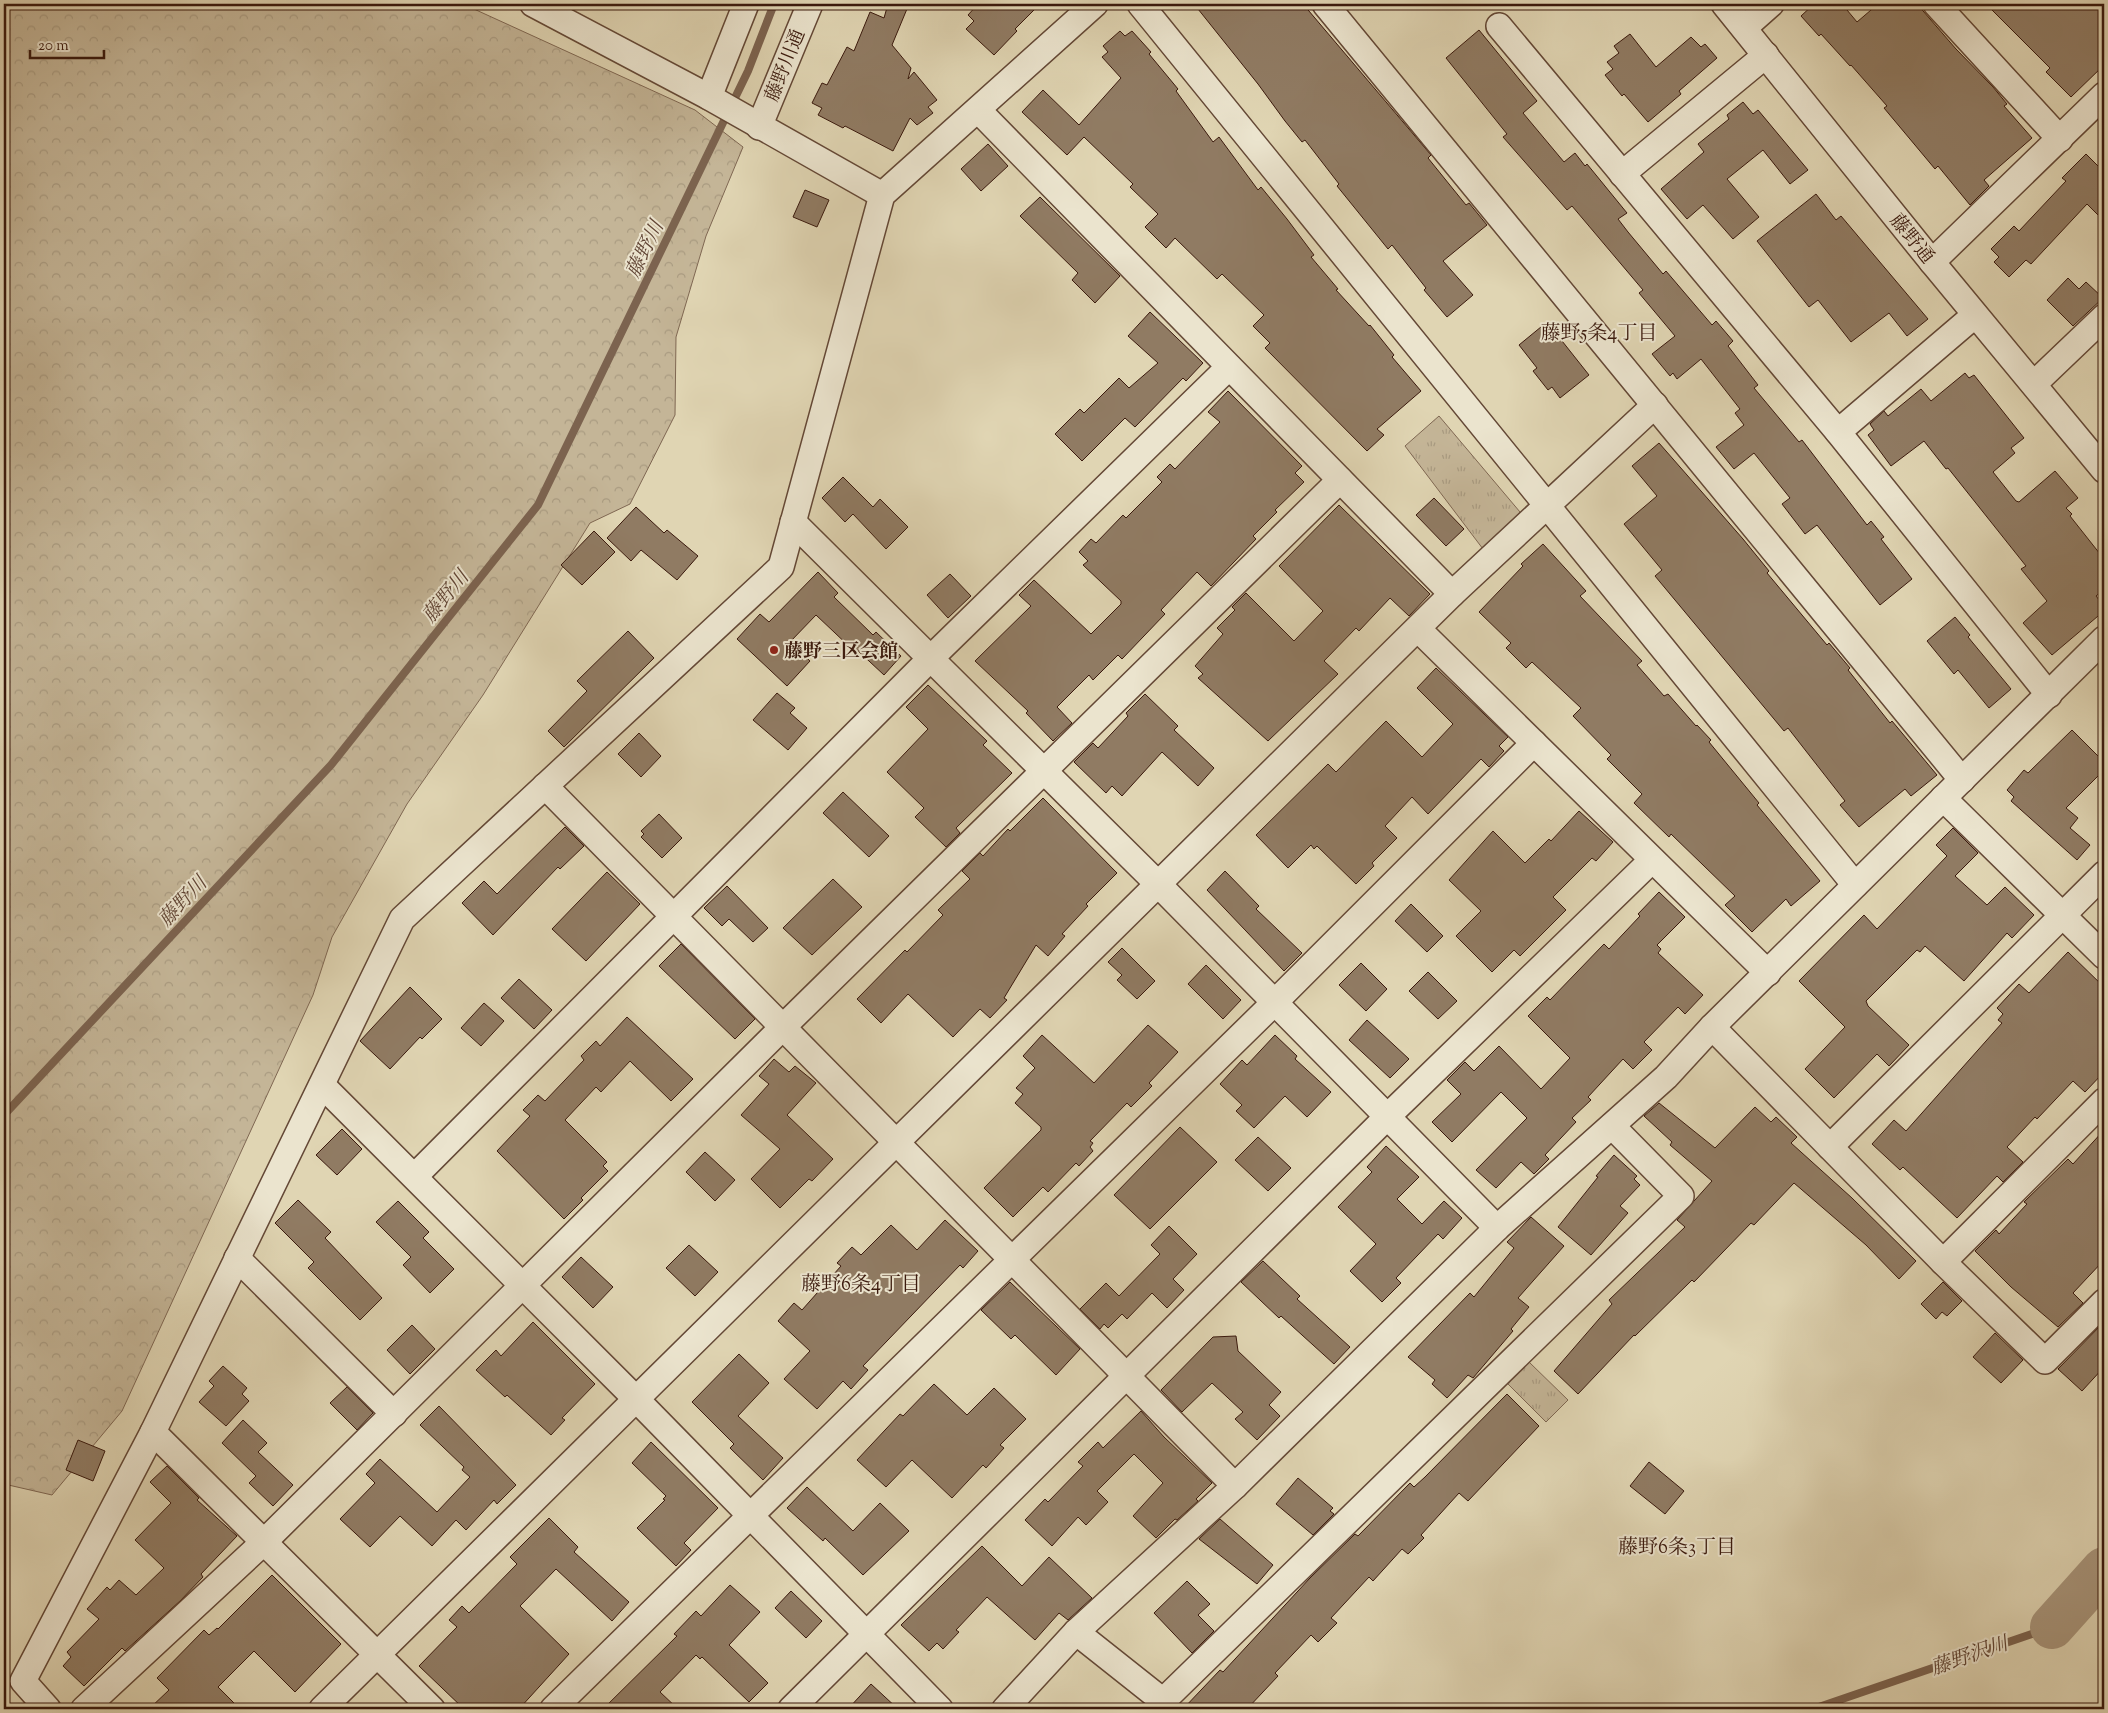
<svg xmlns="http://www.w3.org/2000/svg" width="2108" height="1713" viewBox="0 0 2108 1713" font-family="'Sorts Mill Goudy','Noto Serif JP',serif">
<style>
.grass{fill:url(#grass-tufts);stroke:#7f6752}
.forest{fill:url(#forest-crowns);stroke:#7f6752}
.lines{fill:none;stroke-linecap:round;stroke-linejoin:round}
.stream{stroke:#7c634f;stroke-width:8}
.river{stroke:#a8957b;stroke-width:44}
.building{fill:#907b63;stroke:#3a190d}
.minor-casing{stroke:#644836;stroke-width:28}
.minor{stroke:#ebe4ce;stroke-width:25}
.poi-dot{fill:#8f2418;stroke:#ebe4ce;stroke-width:2}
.labels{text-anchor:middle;stroke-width:4;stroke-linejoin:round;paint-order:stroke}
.street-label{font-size:19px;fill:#3a190d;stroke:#ebe4ce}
.poi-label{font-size:19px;font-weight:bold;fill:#3a190d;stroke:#ebe4ce;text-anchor:start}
.water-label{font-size:20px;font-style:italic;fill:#604434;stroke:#ebe4ce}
.neighbourhood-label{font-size:20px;fill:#3a190d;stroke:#ebe4ce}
</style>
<defs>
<pattern id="grass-tufts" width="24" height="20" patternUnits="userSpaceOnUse" patternTransform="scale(1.25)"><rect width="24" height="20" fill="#c4b597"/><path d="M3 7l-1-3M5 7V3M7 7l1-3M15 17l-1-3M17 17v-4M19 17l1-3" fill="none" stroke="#a99b81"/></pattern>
<pattern id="forest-crowns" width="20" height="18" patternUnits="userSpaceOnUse" patternTransform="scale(1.25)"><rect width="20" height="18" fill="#c4b597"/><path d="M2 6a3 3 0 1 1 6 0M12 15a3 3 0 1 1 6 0" fill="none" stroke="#a99b81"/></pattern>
</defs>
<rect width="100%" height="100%" fill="#e0d5b3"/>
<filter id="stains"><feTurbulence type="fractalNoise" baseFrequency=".004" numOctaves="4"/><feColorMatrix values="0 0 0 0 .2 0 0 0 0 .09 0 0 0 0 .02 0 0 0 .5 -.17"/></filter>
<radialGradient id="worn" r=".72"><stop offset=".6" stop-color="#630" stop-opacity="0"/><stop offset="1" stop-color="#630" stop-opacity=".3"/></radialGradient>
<g class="grass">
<path d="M1439,416L1520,512L1483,549L1405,446Z"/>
<path d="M1529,1362L1568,1400L1546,1422L1506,1382Z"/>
</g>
<path class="forest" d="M4,4H463L695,110L743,147L706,236L676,337L675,415L630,504L590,523L483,695L407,804L332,937L313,995L122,1411L52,1495L4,1484Z"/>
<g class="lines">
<g class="stream">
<path d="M4,1115L331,765L538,505L748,71L774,4"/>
<path d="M1813,1709L2052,1627"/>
</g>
<path class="river" d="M2052,1627L2104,1569"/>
</g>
<g class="building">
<path d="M888,4H909L892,45L911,68L908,79L914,72L937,100L928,107L933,113L917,125L910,118L893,151L845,126L843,128L818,115L822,108L812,103L822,83L827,85L847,47L854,51L870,12L884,18Z"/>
<path d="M978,4H1040L1015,29L1017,31L994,55L966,29L974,21L968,15Z"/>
<path d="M1194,4H1303L1431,155L1428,158L1466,205L1469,203L1487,225L1443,261L1473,295L1447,317L1424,290L1426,288L1392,245L1388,249L1337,186L1339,184L1305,140L1302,142L1285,121L1258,84Z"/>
<path d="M1814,4H1842L1857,22L1878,4H1917L1956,49L1993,87L2007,104L2004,106L2032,138L1984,180L1989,186L1970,205L1938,166L1935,169L1884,108L1887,106L1851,65L1850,66L1821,34L1819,36L1801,16Z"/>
<path d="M1986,4H2104V65L2071,97L2046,72L2050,68Z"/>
<path d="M1479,30L1537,101L1523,113L1564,162L1575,153L1585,166L1587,164L1627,213L1618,219L1628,232L1663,274L1666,271L1712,325L1716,321L1733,341L1728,346L1758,385L1754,388L1799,442L1802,440L1867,525L1871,521L1884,537L1881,539L1912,579L1880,605L1817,525L1805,534L1782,504L1790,498L1754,453L1734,469L1716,447L1744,425L1735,413L1740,409L1701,359L1677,379L1673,373L1670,376L1652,354L1675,336L1639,293L1643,290L1572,206L1567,210L1503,137L1507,134L1446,58Z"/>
<path d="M1120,31L1125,36L1132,31L1151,52L1149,54L1178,89L1176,91L1213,142L1219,137L1258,190L1261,187L1287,219L1314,255L1311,257L1338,289L1336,290L1369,326L1370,325L1394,355L1392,357L1421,391L1377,429L1384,435L1367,451L1265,348L1270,343L1253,326L1264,315L1222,274L1217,279L1175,238L1166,248L1145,227L1158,214L1130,187L1133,184L1084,137L1067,155L1022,112L1043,90L1079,125L1121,78L1102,57L1108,52L1103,46Z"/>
<path d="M1630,34L1656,67L1691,37L1701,47L1705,44L1717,58L1679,91L1681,94L1648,122L1624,94L1622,96L1605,75L1613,69L1607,62L1619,53L1614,46Z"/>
<path d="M1743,102L1753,114L1758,110L1808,170L1790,184L1763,150L1727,179L1759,217L1733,239L1703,205L1687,219L1661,189L1704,152L1698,144L1729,119L1727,115Z"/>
<path d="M988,144L1008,166L981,191L961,169Z"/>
<path d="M2086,154L2104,172V221L2087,204L2031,264L2026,260L2009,277L1994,262L1999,257L1991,249L2014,226L2019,231L2066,181L2062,178Z"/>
<path d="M805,190L829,200L817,227L793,217Z"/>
<path d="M1816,194L1836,220L1841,216L1928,319L1907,336L1889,313L1851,342L1818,300L1809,307L1757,241Z"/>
<path d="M1040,197L1120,276L1095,303L1072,280L1078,273L1020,216Z"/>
<path d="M2068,278L2079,289L2086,282L2103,298L2073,326L2047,300Z"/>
<path d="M1150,312L1203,363L1186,381L1183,378L1135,427L1125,418L1082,461L1055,434L1080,409L1084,413L1119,378L1129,388L1158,363L1128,336Z"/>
<path d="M1547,322L1589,375L1560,398L1552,387L1548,390L1533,371L1537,368L1519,345Z"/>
<path d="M1965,373L1969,378L1974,375L2024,438L2011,448L2015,453L1993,472L2016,501L2019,502L2055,471L2078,498L2066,508L2072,514L2070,516L2104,559V589L2096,596L2104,606V611L2052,655L2023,623L2047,601L2021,569L2026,566L1948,468L1946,469L1924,441L1891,466L1868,435L1874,430L1870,424L1884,411L1888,416L1921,389L1931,401Z"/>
<path d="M1228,391L1302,466L1295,473L1304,482L1275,510L1277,512L1253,536L1256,539L1211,586L1197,572L1161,610L1165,614L1122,659L1118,655L1093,680L1089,675L1057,707L1072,723L1053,741L1026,713L1028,711L975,661L1031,606L1019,595L1034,580L1091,634L1121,604V601L1083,565L1088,561L1079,552L1091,539L1096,543L1123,515L1126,518L1162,482L1157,477L1170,464L1175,469L1220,422L1208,412Z"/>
<path d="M1659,443L1743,539L1769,571L1767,573L1827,645L1829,643L1850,668L1848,670L1890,723L1892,721L1937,775L1911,796L1905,789L1859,827L1840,805L1845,801L1788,728L1784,731L1655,576L1662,570L1624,524L1657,496L1632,466Z"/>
<path d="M843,477L873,507L880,499L908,527L886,549L853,514L845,522L822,498Z"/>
<path d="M1434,498L1464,529L1446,546L1416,515Z"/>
<path d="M1339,505L1430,594L1409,616L1390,598L1359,631L1356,628L1324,661L1338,674L1268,741L1198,678L1203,674L1195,666L1223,634L1217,628L1235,610L1232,607L1246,593L1294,641L1323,611L1279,566Z"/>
<path d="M636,507L664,533L667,530L698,556L677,580L641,550L631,561L607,538Z"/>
<path d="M594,531L615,552L582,585L561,565Z"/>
<path d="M1543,544L1586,591L1580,596L1642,661L1637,665L1664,696L1668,694L1696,726L1697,725L1711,740L1709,742L1759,803L1757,805L1820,881L1791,906L1786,899L1752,932L1725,905L1735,896L1671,834L1669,837L1634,803L1642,794L1607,759L1611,755L1573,716L1581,708L1532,662L1526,668L1506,648L1511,643L1479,612L1523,566L1521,564Z"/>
<path d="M818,572L838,593L834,597L873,635L876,632L901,656L884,675L855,648L853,650L816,615L790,642L810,661L787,686L737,639L760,614L769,622Z"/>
<path d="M950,574L971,596L948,618L927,595Z"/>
<path d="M1955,617L1970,635L1968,637L2011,689L1989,708L1958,670L1954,674L1927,641Z"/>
<path d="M628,631L654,658L564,747L548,731L587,691L577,681Z"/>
<path d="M1436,668L1508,737L1499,746L1504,751L1489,767L1481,759L1428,814L1412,797L1385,826L1397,838L1372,863L1374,866L1356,884L1317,846L1314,849L1311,845L1288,868L1256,835L1328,764L1336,772L1386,721L1422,757L1453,724L1417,688Z"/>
<path d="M928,685L987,741L983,745L1012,773L956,828L960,833L946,847L915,817L924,808L887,772L928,729L906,707Z"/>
<path d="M777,693L795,708L790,713L807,728L788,750L753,720Z"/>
<path d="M1145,694L1178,726L1174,730L1214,768L1198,786L1162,752L1122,796L1112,786L1106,793L1074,762L1093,743L1098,748L1128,716L1126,713Z"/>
<path d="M2072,730L2104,762V770L2066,808L2078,818L2070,828L2090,845L2077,860L2011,801L2014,797L2007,790L2024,770L2028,773Z"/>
<path d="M639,733L661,756L641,777L618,754Z"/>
<path d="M843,792L889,836L869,857L823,813Z"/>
<path d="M1043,798L1117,873L1086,904L1088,906L1062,934L1065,936L1048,956L1036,945L1004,998L1007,1000L990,1018L980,1009L953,1037L908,994L881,1023L857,999L905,950L907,952L943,915L938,910L970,879L962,871L980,853L983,856L1008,829L1010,831Z"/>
<path d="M1579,811L1613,842L1596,861L1592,858L1553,897L1566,910L1520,956L1514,950L1492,972L1456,936L1481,911L1449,880L1493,831L1525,863L1549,839L1551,841Z"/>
<path d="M659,814L682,838L662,858L641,837L644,834L641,831Z"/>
<path d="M565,827L584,846L560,869L558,867L493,935L462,903L484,881L497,894Z"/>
<path d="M1953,828L1978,853L1955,876L1987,905L2005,887L2034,915L2012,938L2007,933L1964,981L1925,946L1920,952L1917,950L1866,1001L1868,1006L1909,1045L1889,1066L1877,1054L1834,1098L1805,1069L1845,1027L1799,981L1864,915L1877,929L1947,856L1936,845Z"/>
<path d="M1225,871L1259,906L1256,909L1302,953L1284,971L1207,890Z"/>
<path d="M607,872L640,904L586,961L552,929Z"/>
<path d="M833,879L862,907L812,955L783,928Z"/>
<path d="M727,886L768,928L753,942L729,919L722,926L704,908Z"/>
<path d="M1659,892L1685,917L1657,945L1661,949L1658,953L1703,995L1685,1014L1678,1007L1644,1042L1652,1050L1633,1069L1623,1059L1588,1097L1591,1100L1572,1118L1576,1122L1545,1155L1549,1159L1534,1174L1521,1162L1496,1188L1476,1170L1527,1118L1501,1092L1452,1142L1432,1122L1461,1094L1447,1080L1465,1062L1474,1071L1499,1046L1541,1089L1570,1058L1528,1016L1547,997L1550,1000L1604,944L1609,949L1640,916L1638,914Z"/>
<path d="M1411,904L1443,936L1427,952L1395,921Z"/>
<path d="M681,944L755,1019L735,1039L659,966Z"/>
<path d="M1122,948L1155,981L1137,999L1117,980L1122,975L1108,962Z"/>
<path d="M2068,952L2104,987V1072L2085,1092L2073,1081L2037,1119L2035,1117L2007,1147L2023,1162L2003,1182L1997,1176L1957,1218L1903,1167L1900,1170L1872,1144L1894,1120L1906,1131L2002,1023L1998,1020L2003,1014L1997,1008L2019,984L2029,993Z"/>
<path d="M1361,963L1387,989L1366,1011L1339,985Z"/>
<path d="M1206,965L1241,1000L1223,1019L1188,984Z"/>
<path d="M1428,972L1457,1001L1438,1019L1409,991Z"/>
<path d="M519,979L552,1010L534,1029L501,998Z"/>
<path d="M410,987L442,1019L422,1039L420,1037L390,1069L360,1041Z"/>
<path d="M484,1003L504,1021L481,1046L461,1028Z"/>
<path d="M627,1017L693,1079L671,1101L630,1061L601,1092L596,1087L565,1120L607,1162L603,1166L608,1171L581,1198L583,1200L564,1219L497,1151L530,1116L523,1110L538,1095L545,1101L584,1060L581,1056L596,1041L600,1046Z"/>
<path d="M1367,1020L1409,1059L1390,1078L1349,1040Z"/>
<path d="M1148,1025L1178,1052L1149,1083L1152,1086L1131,1107L1127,1103L1090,1141L1093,1143L1090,1147L1093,1151L1079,1166L1076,1163L1048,1192L1043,1187L1013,1217L984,1188L1041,1130V1127L1015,1103L1023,1094L1016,1088L1035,1068L1023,1056L1042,1035L1094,1083Z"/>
<path d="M1275,1035L1297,1056L1295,1059L1331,1092L1307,1117L1285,1096L1254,1128L1236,1111L1242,1105L1220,1084L1242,1060L1247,1065Z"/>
<path d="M774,1059L789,1072L795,1066L816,1083L787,1115L833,1159L812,1181L809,1179L780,1208L751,1179L780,1149L741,1115L769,1084L759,1076Z"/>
<path d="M1659,1103L1715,1148L1755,1107L1771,1122L1776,1117L1797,1137L1791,1143L1852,1198L1916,1261L1899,1279L1866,1245L1794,1183L1754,1225L1751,1223L1694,1282L1692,1280L1635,1336L1634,1335L1578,1394L1554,1371L1612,1304L1609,1300L1685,1227L1677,1220L1712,1181L1670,1145L1672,1142L1644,1116Z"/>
<path d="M1180,1127L1217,1162L1150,1229L1114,1195Z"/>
<path d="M342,1129L362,1149L337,1175L316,1155Z"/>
<path d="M2104,1130V1260L2073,1293L2083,1303L2058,1327L2011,1287L1975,1251L1996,1230L1999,1234L2027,1204L2024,1202L2068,1159L2073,1164Z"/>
<path d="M1258,1137L1291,1168L1268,1191L1235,1160Z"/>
<path d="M1386,1146L1419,1177L1397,1199L1422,1224L1444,1201L1462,1218L1443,1239L1438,1234L1396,1278L1401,1283L1382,1302L1350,1271L1376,1244L1338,1207L1372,1172L1367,1167Z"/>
<path d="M705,1152L735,1180L715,1201L686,1172Z"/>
<path d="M1614,1155L1637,1176L1634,1179L1640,1185L1620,1206L1628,1213L1591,1255L1558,1227L1598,1177L1596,1176Z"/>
<path d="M298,1200L331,1232L325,1238L382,1298L360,1320L308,1268L314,1262L275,1223Z"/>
<path d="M398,1201L429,1232L423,1238L454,1269L430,1293L403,1265L411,1257L376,1222Z"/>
<path d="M1531,1217L1564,1246L1518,1298L1529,1307L1511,1329L1513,1331L1473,1378L1468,1375L1447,1398L1432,1384L1435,1380L1408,1357L1470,1293L1474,1297L1514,1248L1507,1242Z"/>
<path d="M945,1220L978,1251L963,1268L960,1265L863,1366L868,1370L851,1389L843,1381L817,1409L784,1379L810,1351L778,1321L794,1303L802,1310L841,1266L837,1263L852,1247L861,1255L891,1225L917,1250Z"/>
<path d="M1169,1226L1197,1254L1173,1279L1184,1290L1167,1308L1152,1293L1127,1319L1122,1314L1108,1328L1104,1324L1100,1329L1080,1309L1106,1283L1119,1296L1160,1254L1151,1245Z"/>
<path d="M689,1245L718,1272L695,1296L666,1268Z"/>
<path d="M581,1257L613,1287L593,1308L562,1277Z"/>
<path d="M1263,1261L1300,1296L1297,1299L1350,1347L1334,1364L1281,1316L1279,1318L1241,1282Z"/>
<path d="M1010,1282L1080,1349L1056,1375L1015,1335L1011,1339L981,1310Z"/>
<path d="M1943,1282L1962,1301L1947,1316L1942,1312L1936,1319L1921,1304Z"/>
<path d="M533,1322L595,1384L562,1418L565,1420L551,1435L507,1395L505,1397L476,1370L496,1350L501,1356Z"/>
<path d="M2104,1322V1367L2082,1391L2058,1369Z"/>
<path d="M412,1325L435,1349L410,1374L387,1350Z"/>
<path d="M1995,1333L2023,1360L2001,1383L1973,1357Z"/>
<path d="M1236,1336L1238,1351L1281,1392L1269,1405L1280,1416L1257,1440L1235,1419L1243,1412L1212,1383L1182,1412L1161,1390L1213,1337Z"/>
<path d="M739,1354L769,1383L738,1416L783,1458L763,1480L730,1448L734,1444L692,1402Z"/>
<path d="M223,1366L247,1388L242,1394L249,1401L226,1426L199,1402L214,1386L209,1381Z"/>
<path d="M934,1384L967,1415L994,1388L1026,1419L1000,1445L1004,1448L986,1468L983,1465L952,1498L912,1460L886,1487L857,1460L900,1414L903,1416Z"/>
<path d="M347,1387L373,1413L357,1430L330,1403Z"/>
<path d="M1507,1394L1539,1426L1468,1501L1459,1493L1421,1535L1424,1538L1408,1554L1402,1549L1373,1581L1369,1577L1331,1618L1337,1623L1318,1642L1311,1635L1275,1673L1278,1676L1247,1709H1183L1220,1670L1223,1672L1310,1578L1355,1534L1358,1536L1410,1483L1414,1487L1425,1477Z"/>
<path d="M439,1406L516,1485L497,1504L494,1500L466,1530L456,1520L432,1546L400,1516L370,1547L340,1519L375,1483L366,1474L380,1459L437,1512L470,1477L462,1470L464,1467L420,1425Z"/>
<path d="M1141,1411L1164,1437L1212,1483L1196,1499L1198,1501L1177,1520L1175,1519L1156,1538L1133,1516L1163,1483L1134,1454L1097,1491L1108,1502L1086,1525L1078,1517L1052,1546L1025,1520L1045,1499L1048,1502L1083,1466L1078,1462L1098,1442L1103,1448Z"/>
<path d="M243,1420L267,1443L258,1452L293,1485L273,1506L249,1483L256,1476L222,1443Z"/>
<path d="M78,1440L105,1451L93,1481L66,1470Z"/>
<path d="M651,1442L718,1508L684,1543L691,1550L676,1566L637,1528L665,1500L663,1499L666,1496L632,1463Z"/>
<path d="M1649,1462L1684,1491L1665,1514L1630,1486Z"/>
<path d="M167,1466L199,1498L197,1500L237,1536L201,1574L203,1577L180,1601L125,1651L122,1648L84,1686L63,1666L71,1657L67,1652L99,1619L87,1609L107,1587L110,1590L119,1580L136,1595L164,1568L135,1540L171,1503L150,1482Z"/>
<path d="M1298,1478L1333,1508L1330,1511L1334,1514L1313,1535L1276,1504Z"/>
<path d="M807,1487L853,1531L880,1503L909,1531L863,1575L825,1538L823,1541L787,1508Z"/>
<path d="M549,1518L578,1547L574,1552L629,1602L612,1621L556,1569L520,1606L569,1654L519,1709H464L419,1666L457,1627L449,1620L462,1606L469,1613L517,1564L510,1557Z"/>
<path d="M1220,1519L1273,1565L1257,1584L1199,1539Z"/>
<path d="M982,1546L1022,1586L1049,1557L1092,1598L1068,1620L1059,1613L1035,1640L987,1597L956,1630L959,1632L943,1649L937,1643L929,1651L901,1625Z"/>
<path d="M272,1575L341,1644L295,1692L254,1651L218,1687L240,1709H149L169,1690L157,1678L204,1630L209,1635L217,1628L218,1629Z"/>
<path d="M1187,1581L1210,1604L1198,1615L1214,1631L1192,1653L1154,1613Z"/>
<path d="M730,1585L760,1612L729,1645L768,1683L749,1702L702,1657L700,1659L696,1655L660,1692L678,1709H603L677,1636L674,1634L696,1611L701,1616Z"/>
<path d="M791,1591L822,1621L806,1638L775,1608Z"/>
<path d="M871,1684L898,1709H848Z"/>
</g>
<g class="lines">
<defs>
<g id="minor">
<path d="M533,4L709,97L882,195"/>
<path d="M1140,4L1855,885"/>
<path d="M1325,4L1962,780"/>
<path d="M1724,4L1932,262L2104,470"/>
<path d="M1936,4L2060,139"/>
<path d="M1499,26L1838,432L2049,695"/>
<path d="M1744,28L1771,4"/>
<path d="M709,97L746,4"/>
<path d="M978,110L1452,594"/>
<path d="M759,127L810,4"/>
<path d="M1622,174L1766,55"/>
<path d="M1932,262L2104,95"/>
<path d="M2034,384L2104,317"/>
<path d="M1838,432L1975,315"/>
<path d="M793,522L1158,884L1497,1228"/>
<path d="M1418,629L1768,973"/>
<path d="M545,786L1235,1486"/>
<path d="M1943,798L2104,956"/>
<path d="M1712,1027L1943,1262L2045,1361L2104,1302"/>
<path d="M322,1085L636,1399L940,1709"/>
<path d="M1830,1147L2104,874"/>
<path d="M415,1176L930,659L1229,367"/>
<path d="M237,1258L394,1414"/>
<path d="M1943,1262L2104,1101"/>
<path d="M153,1432L432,1709"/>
<path d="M1076,1632L1163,1701L1681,1196L1612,1126"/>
<path d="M48,1709L23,1681L153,1432L402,919L781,567L882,195L1095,4"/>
<path d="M84,1709L265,1541L784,1026L1340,480"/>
<path d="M322,1709L1452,594L1655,405"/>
<path d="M553,1709L1274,1003L1534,743"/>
<path d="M791,1709L1387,1117L1652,860"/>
<path d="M1005,1709L1076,1632L1235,1486L1497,1228L1666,1077L1712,1027L2104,639"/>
</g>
</defs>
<use href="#minor" class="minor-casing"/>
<use href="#minor" class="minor"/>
</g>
<circle class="poi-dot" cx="774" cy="650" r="5"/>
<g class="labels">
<g class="street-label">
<text transform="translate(784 65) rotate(-68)" y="7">藤野川通</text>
<text transform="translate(1913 238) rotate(51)" y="7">藤野通</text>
</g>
<g class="poi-label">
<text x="784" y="657">藤野三区会館</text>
</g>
<g class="water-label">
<text transform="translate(644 249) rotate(-64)" y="7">藤野川</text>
<text transform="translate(445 596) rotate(-51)" y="7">藤野川</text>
<text transform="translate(182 901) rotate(-47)" y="7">藤野川</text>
<text transform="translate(1969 1655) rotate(-19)" y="7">藤野沢川</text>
</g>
<g class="neighbourhood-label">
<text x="1599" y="339">藤野5条4丁目</text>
<text x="861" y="1290">藤野6条4丁目</text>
<text x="1677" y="1553">藤野6条3丁目</text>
</g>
</g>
<rect width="2108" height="1713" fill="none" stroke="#e0d5b3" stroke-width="20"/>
<rect x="5" y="5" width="2098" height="1703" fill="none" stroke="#3a190d" stroke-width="2.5"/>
<rect x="10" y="10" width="2088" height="1693" fill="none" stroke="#3a190d"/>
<path d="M30 50v8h74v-8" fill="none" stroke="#3a190d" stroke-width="2.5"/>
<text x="38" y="50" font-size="15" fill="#3a190d" stroke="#ebe4ce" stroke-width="4" paint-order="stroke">20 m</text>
<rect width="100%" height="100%" filter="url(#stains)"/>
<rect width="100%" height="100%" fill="url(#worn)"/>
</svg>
